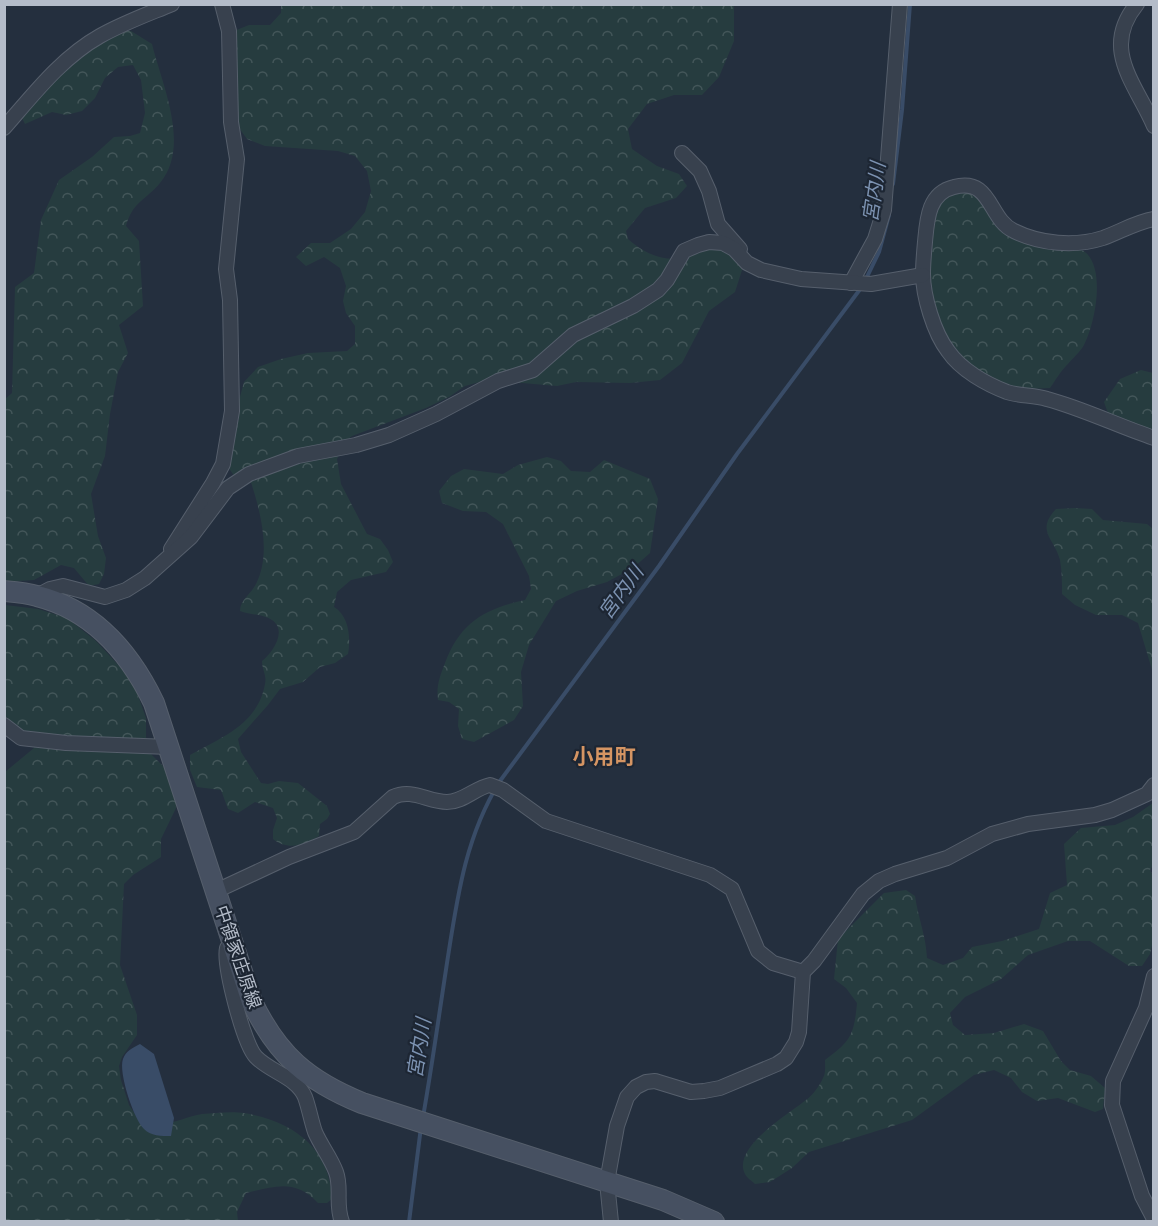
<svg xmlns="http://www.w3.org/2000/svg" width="1158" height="1226" viewBox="0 0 1158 1226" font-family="'Noto Sans','Noto Sans JP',sans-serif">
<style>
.forest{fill:url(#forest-crowns)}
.water{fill:#394c67}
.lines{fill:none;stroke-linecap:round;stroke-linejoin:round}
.stream{stroke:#394c67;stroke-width:4}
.street-casing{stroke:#565f6c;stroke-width:16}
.secondary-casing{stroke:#565f6c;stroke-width:22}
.street{stroke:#38414e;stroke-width:14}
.secondary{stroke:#465061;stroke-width:20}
.labels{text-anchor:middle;stroke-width:4.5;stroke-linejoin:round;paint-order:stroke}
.street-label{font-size:18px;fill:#b4bcc9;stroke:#1d2633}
.water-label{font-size:20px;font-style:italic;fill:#7c92b1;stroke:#1d2633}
.quarter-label{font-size:21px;font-weight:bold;fill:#d59563;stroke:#1d2633}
</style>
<defs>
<pattern id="forest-crowns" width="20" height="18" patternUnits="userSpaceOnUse" patternTransform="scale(1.5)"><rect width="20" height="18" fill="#263c3f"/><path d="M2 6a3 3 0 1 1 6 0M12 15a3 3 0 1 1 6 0" fill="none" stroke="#435659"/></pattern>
</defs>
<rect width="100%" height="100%" fill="#242f3e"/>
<g class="forest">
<path d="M281,5H734V41L719,77L702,95H674L647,104L628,129L632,149L657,166L679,174L687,186L676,198L645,208L626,231L628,239C645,254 666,264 690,256C701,253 710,248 722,245L743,267L735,292L709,311L682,363L660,380L630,383L576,382L557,386L487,380L465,386L449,397L426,408L352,436L346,441L337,459L341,484L367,534L380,539L388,550L393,562L386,572L351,580L337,592L334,607C349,616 351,638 348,654L335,663L320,667L303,682L280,689L268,705L238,739L241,752L261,783L268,784L279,781L298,783L327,806L330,814L327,819L320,824L319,836C305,845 288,851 273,839V830L277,818L273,808L255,802L238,813L228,809L221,790L197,787L190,770V755C222,737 258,724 265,684C267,675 262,670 262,661C272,653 288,631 272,620C263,614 250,615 240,611C240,600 251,594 256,584C272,553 260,510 250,479L235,477L228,467L232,435L239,419L238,404L244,382L258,367L281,359L308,353L347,351L355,344V326L346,313L343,301L346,286L340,268L324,257L306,266L296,257L311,243H330L351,229L365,212L371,191L367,171L355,156L338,151L265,146L247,139L237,125L234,31L249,25H270L281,13Z"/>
<path d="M122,30L131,31L152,44C162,85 191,146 160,183C145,201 133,201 126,226L139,241L143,306L119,325L128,353L118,372L110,414L105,456L91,494L98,536L106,558L104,574L99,584L89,586L74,568L61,565L34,580L5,582L4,400L12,393L15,287L34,273L41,220L59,180L92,157L114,137L130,136L140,133L145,113L141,80L133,65L118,67L105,78L95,98L82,111L66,115L52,112L25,124L21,116L74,60Z"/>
<path d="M960,189L981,197L1000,227C1017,231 1074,243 1085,252C1106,269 1095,324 1084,345C1080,352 1072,359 1066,366C1060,372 1055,381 1050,388L1028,389L1009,387L993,379L972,367L943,334L935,314L927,271L935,209L951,190Z"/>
<path d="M1141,370L1153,373V433L1109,416L1104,402L1120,379Z"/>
<path d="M547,457L561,461L571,471L590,472L604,460L650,479L658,499L650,553L633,568L607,582L577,591L556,601L529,645L521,672L523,706L514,720L474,742L462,739L458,726L459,709L449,702L438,700C436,686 440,676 445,663C460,623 484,609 525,600L531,589L529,576L503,524L486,512L463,511L442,503L439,491L451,476L464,469L503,474L518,465Z"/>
<path d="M1075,508L1092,509L1103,520L1147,524L1153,529V673L1138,623L1122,615H1096L1075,605L1062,594C1062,583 1062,571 1060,560C1055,539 1035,531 1056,509Z"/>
<path d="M5,605L38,609L67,618L96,641L122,669L136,690L146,718V738L151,754L168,771L176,787V808L161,839V857L133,875L124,884L120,965L137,1015V1035L122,1057L119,1066L121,1080L129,1105L139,1120C146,1122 154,1125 161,1124C175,1123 189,1116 202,1114C215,1113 232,1111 244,1113C292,1121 330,1147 332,1199L327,1203H318C295,1179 276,1186 246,1193L237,1212L238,1221H5V772L34,748L35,737L23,733L5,716Z"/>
<path d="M1153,803L1154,864L1150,870L1154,878L1153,941L1150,954L1142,966H1129L1090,941H1068L1028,955L1001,979L965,997L950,1013L953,1025L965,1035L994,1033L1024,1024L1043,1031L1061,1061L1070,1070L1091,1076L1105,1088L1103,1109L1095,1112L1058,1098L1037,1101L1022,1092L1011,1078L994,1070L974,1075L912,1120L809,1152L792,1168L770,1182L755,1184C752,1181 747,1178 745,1174C731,1148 790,1113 806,1100C813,1095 820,1085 823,1078C826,1073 825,1066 825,1060C851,1041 854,1035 857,1003L846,988L834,979L838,939L884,893L906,890L915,896C918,917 926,936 927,958L943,965L963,958L972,947L1002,941L1039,929L1050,893L1067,885L1064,844L1081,828L1115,825L1133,817Z"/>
</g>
<path class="water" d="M140,1044L154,1054L174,1118L171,1136C162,1136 150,1136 144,1129C134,1120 118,1072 123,1059C126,1051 132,1048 140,1044Z"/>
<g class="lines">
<g class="stream">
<path d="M893,184L902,110L910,4"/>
<path d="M865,281L879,252L889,215"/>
<path d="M423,1117C432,1066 439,1015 447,963C457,899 465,837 500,781L659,566L737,454L861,288"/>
<path d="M409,1222L421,1127"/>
</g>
<defs>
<g id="street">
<path d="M1137,4C1100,49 1136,84 1154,126"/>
<path d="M4,128C33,95 61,58 100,36C123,23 148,14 172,4"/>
<path d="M682,153L700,171L709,191L718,224L740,249"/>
<path d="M1154,219C1136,222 1120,232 1103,238C1075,247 1040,244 1014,231C988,219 992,177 954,187C928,193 927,220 925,242C924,253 923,263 923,274C923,296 934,333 948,351C961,370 986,384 1007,392C1019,396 1034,395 1047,399C1084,409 1118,426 1154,438"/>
<path d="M851,283L875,239L884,210L900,4"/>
<path d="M171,549L213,483L223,464L232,411L230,300L226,269L237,159L231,122L229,31L222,4"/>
<path d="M37,596L50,589L63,586L105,597L126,590L145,578L191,537L228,488L249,474L298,456L356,445L389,435L436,414L498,381L533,370L573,335L633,306L658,290L667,280L684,251L698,245L709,242L723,243L734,249L747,263L761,270L801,279L871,284L923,275"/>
<path d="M4,725L21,738L66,743L169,747"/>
<path d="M216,891L289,857L354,832L393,797C412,788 428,802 447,802C463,802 475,788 490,785L503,790L546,821L710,875L732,889L758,951L773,963L803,972"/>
<path d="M233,943L227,948C223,965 244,1045 256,1057C270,1072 297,1077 305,1097C309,1108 311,1120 315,1132C321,1146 331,1158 336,1172C342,1188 335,1204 342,1222"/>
<path d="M1154,976L1146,1008L1113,1081L1112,1105L1142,1196L1154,1219"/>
<path d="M611,1222L607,1182L617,1126L627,1097L636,1087L646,1082L655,1081L691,1092L704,1091L720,1088L777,1064L786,1058L796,1042L799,1032L803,972L814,961L863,894L879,881L895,874L947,858L992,834L1028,824L1095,815L1112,810L1147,794L1154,785"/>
</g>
<path id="secondary" d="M4,591C15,592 27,593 37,596C93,610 130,653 154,703L252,1002C278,1056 308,1081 362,1103L663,1200L714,1222"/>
</defs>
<use href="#street" class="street-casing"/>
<use href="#secondary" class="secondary-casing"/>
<use href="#street" class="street"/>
<use href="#secondary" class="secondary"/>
</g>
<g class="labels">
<g class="street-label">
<text transform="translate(238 957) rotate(71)" y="6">中領家庄原線</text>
</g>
<g class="water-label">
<text transform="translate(874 192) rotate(-82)" y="7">宮内川</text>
<text transform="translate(621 592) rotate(-54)" y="7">宮内川</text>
<text transform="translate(419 1048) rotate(-81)" y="7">宮内川</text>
</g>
<g class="quarter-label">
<text x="604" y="764">小用町</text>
</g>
</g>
<rect width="1158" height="1226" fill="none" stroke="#b4bcc9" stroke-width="12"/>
</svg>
